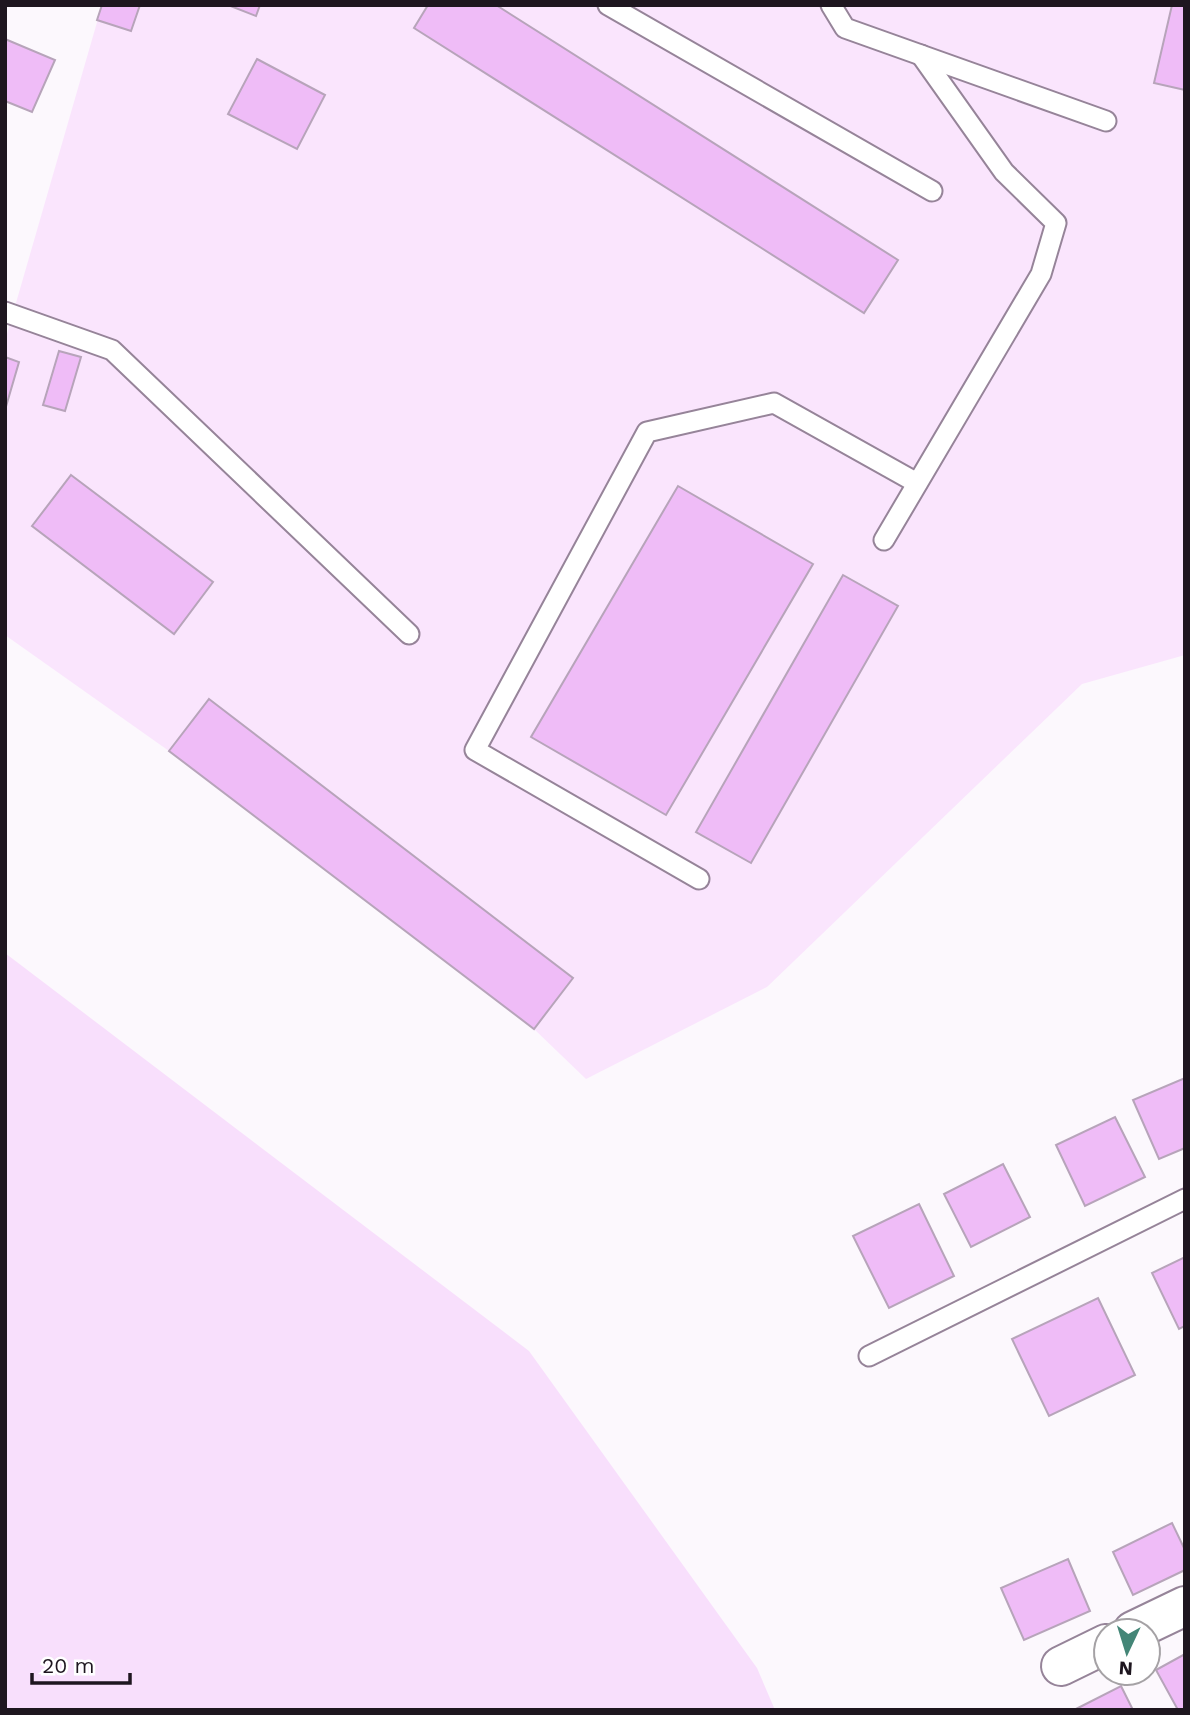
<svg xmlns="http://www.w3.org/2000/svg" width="1190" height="1715" viewBox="0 0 1190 1715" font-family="'Work Sans',sans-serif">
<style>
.built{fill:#fae5fd}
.green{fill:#f8dffc}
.building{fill:#efbcf7;stroke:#b7a4ba;stroke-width:2}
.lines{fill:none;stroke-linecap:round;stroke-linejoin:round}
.lane-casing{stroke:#968499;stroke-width:23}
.street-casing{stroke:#968499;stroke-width:42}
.lane{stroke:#fff;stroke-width:19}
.street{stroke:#fff;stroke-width:38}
</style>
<rect width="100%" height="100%" fill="#fcf8fd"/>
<path class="built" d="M102,5H1185V655L1082,684L767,987L586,1079L534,1029L169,751L5,635V341Z"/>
<path class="green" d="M5,953L529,1351L757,1668L775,1710H5Z"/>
<g class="building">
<path d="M102,5H140L131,31L97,20Z"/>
<path d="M228,5H260L256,16Z"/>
<path d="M428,5H496L898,260L864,313L414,28Z"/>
<path d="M1172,5H1185V90L1154,83Z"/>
<path d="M5,39L55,60L32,112L5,101Z"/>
<path d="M257,59L325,95L297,149L228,114Z"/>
<path d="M59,351L81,357L65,411L43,405Z"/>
<path d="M5,357L19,362L5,410Z"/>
<path d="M71,475L213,582L174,634L32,526Z"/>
<path d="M678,486L813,564L666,815L531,737Z"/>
<path d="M843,575L898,606L751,863L696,832Z"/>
<path d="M209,699L573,978L534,1029L169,751Z"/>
<path d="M1185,1078V1148L1159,1159L1133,1100Z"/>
<path d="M1115,1117L1145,1177L1085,1206L1056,1145Z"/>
<path d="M1003,1164L1030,1217L971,1247L944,1194Z"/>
<path d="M919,1204L954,1276L889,1308L853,1236Z"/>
<path d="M1185,1257V1326L1179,1329L1152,1273Z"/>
<path d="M1098,1298L1135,1375L1049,1416L1012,1339Z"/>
<path d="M1172,1523L1185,1550V1570L1133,1595L1113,1552Z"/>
<path d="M1068,1559L1090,1611L1024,1640L1001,1588Z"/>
<path d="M1185,1654V1710H1178L1156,1670Z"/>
<path d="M1121,1686L1133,1710H1074Z"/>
</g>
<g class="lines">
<defs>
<g id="lane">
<path d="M608,5L932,191"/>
<path d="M831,5L845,28L1106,121"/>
<path d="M5,312L112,350L409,634"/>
<path d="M884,540L1041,274L1056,223L1004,172L921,55"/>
<path d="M699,879L475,750L647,432L774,403L917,483"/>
<path d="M869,1356L1185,1199"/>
</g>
<g id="street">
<path d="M1133,1631L1185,1606"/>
<path d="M1061,1666L1106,1644"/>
</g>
</defs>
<use href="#lane" class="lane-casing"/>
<use href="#street" class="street-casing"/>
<use href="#lane" class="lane"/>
<use href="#street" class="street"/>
</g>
<rect width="1190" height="1715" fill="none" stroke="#1e161f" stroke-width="14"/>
<g transform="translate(1127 1652) rotate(184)"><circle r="33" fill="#ffffff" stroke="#a5a2a5" stroke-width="2"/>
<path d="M0-5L12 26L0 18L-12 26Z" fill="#448677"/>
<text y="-10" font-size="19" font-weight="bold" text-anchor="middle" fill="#1e161f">N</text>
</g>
<path d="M32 1673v10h98v-10" fill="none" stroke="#1e161f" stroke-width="3.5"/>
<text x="42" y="1673" font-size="21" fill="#1e161f" stroke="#ffffff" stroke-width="5" paint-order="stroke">20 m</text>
</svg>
